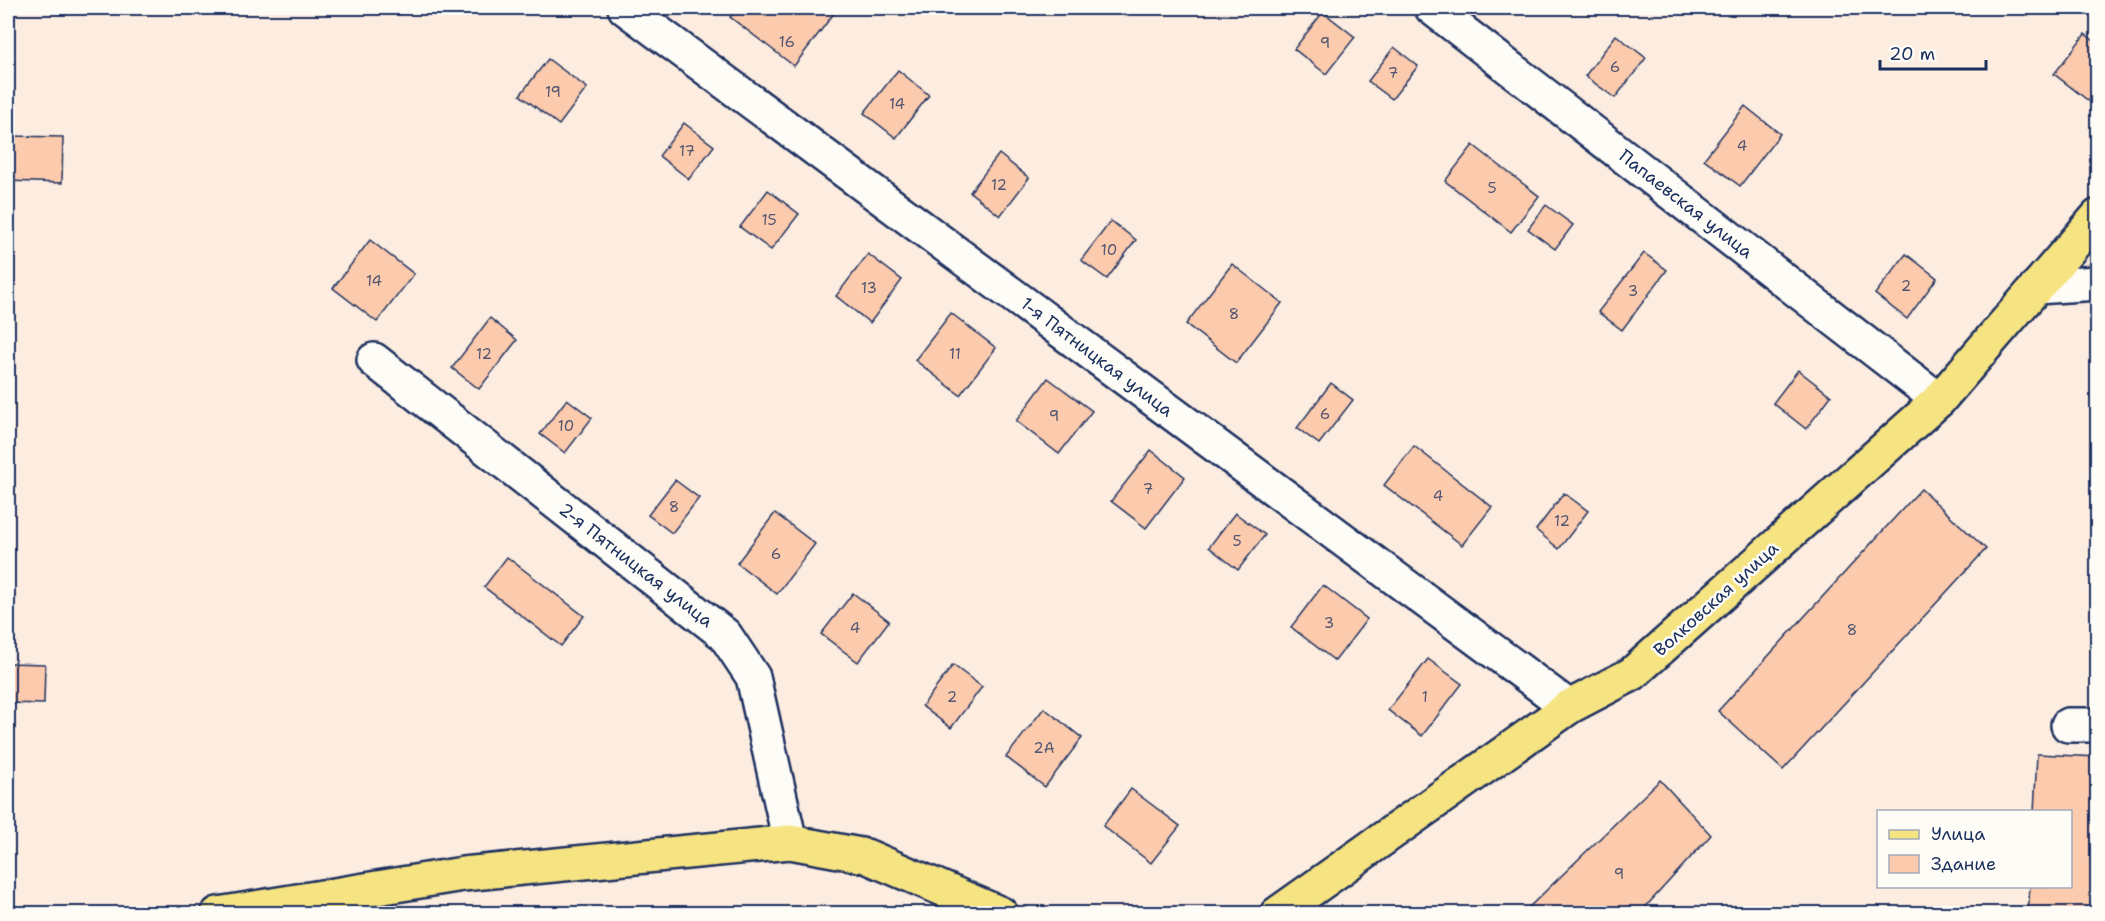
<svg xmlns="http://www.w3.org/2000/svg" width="2105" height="921" viewBox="0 0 2105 921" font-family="'Shantell Sans',sans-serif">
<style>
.building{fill:#fccaac;stroke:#1b2f5e;stroke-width:1.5}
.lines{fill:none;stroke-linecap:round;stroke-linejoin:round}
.minor-casing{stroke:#1b2f5e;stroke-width:38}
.major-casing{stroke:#1b2f5e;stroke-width:38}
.minor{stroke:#fdfcf7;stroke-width:33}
.major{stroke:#f6e381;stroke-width:33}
.labels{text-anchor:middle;stroke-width:5;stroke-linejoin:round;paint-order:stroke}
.number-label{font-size:15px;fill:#535672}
.street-label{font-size:18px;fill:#1b2f5e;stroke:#fdfcf7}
</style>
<rect width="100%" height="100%" fill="#fdede0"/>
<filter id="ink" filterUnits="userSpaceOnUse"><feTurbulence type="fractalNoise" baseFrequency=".0167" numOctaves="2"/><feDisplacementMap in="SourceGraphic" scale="12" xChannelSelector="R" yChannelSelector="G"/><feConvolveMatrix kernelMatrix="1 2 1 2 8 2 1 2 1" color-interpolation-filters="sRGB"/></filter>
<g filter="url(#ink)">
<g class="building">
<path d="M737,8H838L794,66L730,17Z"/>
<path d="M1939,8H1956L1950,15Z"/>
<path d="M1323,12L1355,37L1326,74L1294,49Z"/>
<path d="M2085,34L2098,44V93L2090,102L2054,74Z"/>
<path d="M1616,35L1646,58L1615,98L1585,76Z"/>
<path d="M1394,47L1418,66L1392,99L1368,81Z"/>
<path d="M548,59L587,88L559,125L520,95Z"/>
<path d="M898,70L929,95L896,138L864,113Z"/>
<path d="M1745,106L1780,134L1740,186L1704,159Z"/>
<path d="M684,123L714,146L689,179L659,156Z"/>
<path d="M8,136L63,137L62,183L8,181Z"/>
<path d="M1473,145L1539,196L1511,232L1445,181Z"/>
<path d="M999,154L1029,178L1000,216L970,192Z"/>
<path d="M768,190L799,214L771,250L740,227Z"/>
<path d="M1546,205L1573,225L1555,249L1528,229Z"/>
<path d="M1111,221L1136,240L1107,279L1081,260Z"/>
<path d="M370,240L414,274L377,322L333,288Z"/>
<path d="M1644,253L1667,270L1622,330L1598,312Z"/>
<path d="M868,254L902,280L870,323L836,296Z"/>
<path d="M1906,254L1937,278L1907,319L1875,294Z"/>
<path d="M1232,264L1282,303L1236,363L1186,324Z"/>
<path d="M951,313L996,348L960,395L915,360Z"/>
<path d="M490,318L517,340L479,389L452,368Z"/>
<path d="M1798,370L1831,396L1806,429L1773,403Z"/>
<path d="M1048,378L1092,411L1059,454L1016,421Z"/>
<path d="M1331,383L1353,400L1319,444L1297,428Z"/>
<path d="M567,399L592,418L565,453L540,434Z"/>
<path d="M1414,446L1492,507L1462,545L1384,485Z"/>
<path d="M1151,450L1185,477L1146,528L1111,501Z"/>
<path d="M675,480L699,498L672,533L648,515Z"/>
<path d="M1921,489L1986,549L1783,770L1718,711Z"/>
<path d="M1564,493L1588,511L1559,549L1536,530Z"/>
<path d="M775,513L815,544L777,594L737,563Z"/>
<path d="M1235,513L1265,535L1238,570L1209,547Z"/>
<path d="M507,557L584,616L561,646L484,587Z"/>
<path d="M1323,585L1367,619L1335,661L1291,627Z"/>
<path d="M853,593L889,621L858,662L821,634Z"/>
<path d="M1428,659L1462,684L1422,736L1388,710Z"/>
<path d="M8,663L45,664L44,704L8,703Z"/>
<path d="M953,665L982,687L951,728L922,706Z"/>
<path d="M1044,708L1082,738L1045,787L1006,757Z"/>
<path d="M2037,754L2098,757V914H2028L2030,886H2070V812H2034Z"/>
<path d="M1660,780L1711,835L1639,914H1522Z"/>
<path d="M1131,789L1180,826L1151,863L1103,826Z"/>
</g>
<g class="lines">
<defs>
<g id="minor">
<path d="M625,8L1569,707"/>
<path d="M1432,8L1939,400"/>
<path d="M2036,287L2098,283"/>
<path d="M374,360L725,635L753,677L790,842"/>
<path d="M2068,725H2098"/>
</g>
<g id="major">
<path d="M218,914L463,874L790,842L866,856L1001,914"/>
<path d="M1277,914L1569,707L1632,674L1939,400L2098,216"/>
</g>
</defs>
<use href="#minor" class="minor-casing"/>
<use href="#major" class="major-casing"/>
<use href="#minor" class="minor"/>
<use href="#major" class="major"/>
</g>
</g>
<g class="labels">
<g class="number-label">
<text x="787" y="47">16</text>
<text x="1325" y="48">9</text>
<text x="1615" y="72">6</text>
<text x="1393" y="78">7</text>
<text x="553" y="97">19</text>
<text x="897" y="109">14</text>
<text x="1742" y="151">4</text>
<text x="687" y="156">17</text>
<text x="999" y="190">12</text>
<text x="1492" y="193">5</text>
<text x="769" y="225">15</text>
<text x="1109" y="255">10</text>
<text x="374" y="286">14</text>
<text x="1906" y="291">2</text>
<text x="869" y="293">13</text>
<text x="1633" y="296">3</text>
<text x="1234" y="319">8</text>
<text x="484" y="359">12</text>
<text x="955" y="359">11</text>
<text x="1325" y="419">6</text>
<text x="1054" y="421">9</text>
<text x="566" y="431">10</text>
<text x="1148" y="494">7</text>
<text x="1438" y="501">4</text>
<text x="674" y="512">8</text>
<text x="1562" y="526">12</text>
<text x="1237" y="546">5</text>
<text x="776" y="559">6</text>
<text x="1329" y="628">3</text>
<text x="855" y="633">4</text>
<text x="1852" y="635">8</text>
<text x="952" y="702">2</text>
<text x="1425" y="702">1</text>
<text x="1044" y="753">2А</text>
<text x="1619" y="879">9</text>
</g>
<g class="street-label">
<text transform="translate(1686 204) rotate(38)" y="6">Папаевская улица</text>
<text transform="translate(1097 357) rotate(37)" y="6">1-я Пятницкая улица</text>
<text transform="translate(636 565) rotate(38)" y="6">2-я Пятницкая улица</text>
<text transform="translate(1716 599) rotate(-42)" y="6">Волковская улица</text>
</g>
</g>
<rect width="2105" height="921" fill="none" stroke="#fdfcf7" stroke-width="30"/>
<rect x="15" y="15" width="2075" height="891" fill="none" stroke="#1b2f5e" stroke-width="2" filter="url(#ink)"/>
<rect x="1877" y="810" width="195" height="78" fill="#fdfcf7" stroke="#a3aaba" stroke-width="1.5"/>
<rect x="1889" y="830" width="30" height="9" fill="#f6e381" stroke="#a3aaba" stroke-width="1.5"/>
<text x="1931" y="840" font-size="18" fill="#1b2f5e">Улица</text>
<rect x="1889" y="855" width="30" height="18" fill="#fccaac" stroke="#a3aaba" stroke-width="1.5"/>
<text x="1931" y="870" font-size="18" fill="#1b2f5e">Здание</text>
<path d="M1880 60v9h106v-9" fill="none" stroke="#1b2f5e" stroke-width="3"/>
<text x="1889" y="60" font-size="18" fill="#1b2f5e" stroke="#fdfcf7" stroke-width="4.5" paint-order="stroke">20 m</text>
</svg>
